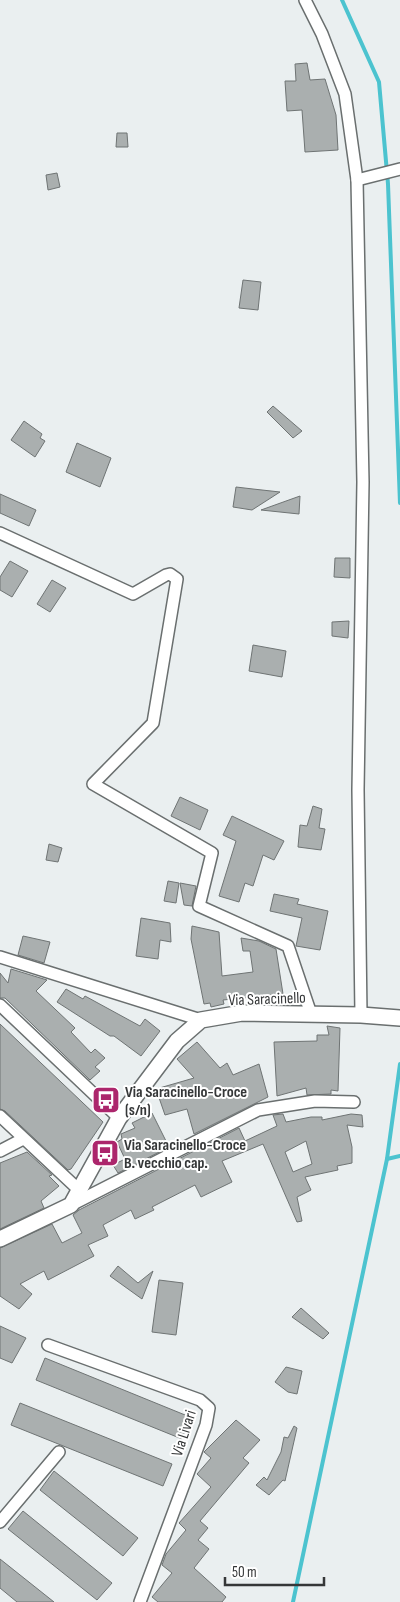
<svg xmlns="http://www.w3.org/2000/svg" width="400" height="1602" viewBox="0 0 400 1602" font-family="'Sofia Sans Condensed',sans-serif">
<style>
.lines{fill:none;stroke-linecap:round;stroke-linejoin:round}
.stream{stroke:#4cc3cf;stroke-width:4}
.building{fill:#aaafaf;stroke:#6f7474;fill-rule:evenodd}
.minor-casing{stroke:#6a6f6f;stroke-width:14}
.tertiary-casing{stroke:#6a6f6f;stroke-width:18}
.minor{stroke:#fff;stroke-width:11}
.tertiary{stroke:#fff;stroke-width:15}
.labels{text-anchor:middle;stroke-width:4;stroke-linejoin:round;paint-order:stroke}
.street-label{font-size:16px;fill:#353738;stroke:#fff}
.poi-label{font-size:16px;font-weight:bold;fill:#353738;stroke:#fff;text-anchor:start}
</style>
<rect width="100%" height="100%" fill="#eaeff0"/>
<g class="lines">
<g class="stream">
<path d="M342,0L379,82L388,184L400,503"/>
<path d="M387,1159L400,1156"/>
<path d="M293,1602L387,1159L400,1064"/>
</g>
</g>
<g class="building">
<path d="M307,63L310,80L325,79L336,115L338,150L305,152L302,110L287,111L285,81H296L295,64Z"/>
<path d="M117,133H127L128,147H116Z"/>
<path d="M57,173L60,187L48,190L46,175Z"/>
<path d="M243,280L261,282L258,310L239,308Z"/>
<path d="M273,406L302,431L293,438L267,412Z"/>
<path d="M24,421L42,434L40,438L45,441L35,457L11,440Z"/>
<path d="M77,443L111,458L100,487L66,472Z"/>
<path d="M236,487L253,489L280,492L252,510L233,507Z"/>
<path d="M0,494L36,510L29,526L0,513Z"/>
<path d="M300,496L299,514L261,510Z"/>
<path d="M335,558H350V578L334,577Z"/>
<path d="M10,561L28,571L12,597L0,590V577Z"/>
<path d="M52,580L66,588L50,612L37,604Z"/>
<path d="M349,621L348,638L332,636V622Z"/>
<path d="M253,645L286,651L282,677L249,671Z"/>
<path d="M180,797L208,810L200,830L171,816Z"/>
<path d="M313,806L322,809L319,828L325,829L321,850L298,847L300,825L307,826Z"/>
<path d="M232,816L284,841L274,860L263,855L253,886L245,883L239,902L219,896L236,841L223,835Z"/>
<path d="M49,844L62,848L58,862L46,860Z"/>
<path d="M168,881L179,883L176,903L164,901Z"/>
<path d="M180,883L196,886L192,906L184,905Z"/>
<path d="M274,894L299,899L297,904L328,911L320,950L296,946L302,918L270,911Z"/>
<path d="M141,918L170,923L171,942L160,940L158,959L136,956Z"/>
<path d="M192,926L219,932L222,976L253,972L250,951H243L241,938L259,941L276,949L283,994L223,1000L224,1004L211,1007L210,1003L204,1004L191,939Z"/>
<path d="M23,936L50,942L44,963L18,955Z"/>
<path d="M11,969L47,980L36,991L75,1028L71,1032L91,1053L95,1049L105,1058L95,1067L100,1071L90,1080L5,998H0V973L8,983Z"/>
<path d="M66,989L83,999L85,996L140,1026L145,1019L160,1031L141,1056L114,1036H110L57,1002Z"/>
<path d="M0,1024L103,1122L71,1169L68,1170L5,1111L0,1109Z"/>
<path d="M327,1026L340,1028L338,1091L331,1090V1094L307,1095L306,1088L277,1096L274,1042L317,1041V1035H329Z"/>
<path d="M197,1042L220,1068L227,1063L233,1075L259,1064L268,1097L194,1134L187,1109L165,1115L156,1089L194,1078L177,1059Z"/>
<path d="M152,1113L169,1147L118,1173L113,1165L125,1159L117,1142L122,1139L121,1134L135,1128L132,1123Z"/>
<path d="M283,1114L286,1122L311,1117H322V1120L351,1114L362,1115L363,1127L347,1125L352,1147V1163L337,1166L338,1170L305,1177L311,1190L297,1197L302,1221L297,1222L263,1144L222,1161L232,1182L201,1197L195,1185L152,1207L154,1210L135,1219L131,1210L103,1225L108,1236L88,1245L94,1256L48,1280L44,1271L20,1284L32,1294L19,1309L0,1296V1248L52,1224L62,1243L82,1233L73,1215L79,1210L239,1128L245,1141L277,1126L273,1115ZM306,1141L312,1164L293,1172L285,1152Z"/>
<path d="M27,1152L52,1175L49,1176L59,1186L41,1201L44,1208L0,1229V1163Z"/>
<path d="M118,1266L138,1283L153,1271L142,1299L110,1276Z"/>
<path d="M159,1280L183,1283L176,1335L152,1332Z"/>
<path d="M301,1308L329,1333L323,1339L292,1317Z"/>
<path d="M0,1326L26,1338L12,1363L0,1358Z"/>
<path d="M45,1358L190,1417L182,1439L36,1380Z"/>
<path d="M286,1367L302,1371L297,1394L288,1392L275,1382Z"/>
<path d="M20,1403L172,1464L163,1486L11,1425Z"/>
<path d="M236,1420L260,1440L243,1458L249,1463L200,1521L208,1528L198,1540L209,1549L194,1568L226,1597L222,1602H158L152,1597L172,1573L162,1565L166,1554L186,1530L179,1523L211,1487L197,1474L211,1458L204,1452Z"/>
<path d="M294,1426L297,1428L285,1481L283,1480L269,1495L256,1485L264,1477L267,1480L281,1452L284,1437L288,1438Z"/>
<path d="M54,1471L138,1538L123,1556L40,1490Z"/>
<path d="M23,1511L112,1583L97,1600L8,1529Z"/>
<path d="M0,1559L54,1602H17L0,1588Z"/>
</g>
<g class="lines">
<defs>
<g id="minor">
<path d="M305,0L322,34L345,94L357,180L363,482L358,790L361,1015"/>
<path d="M357,180L400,169"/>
<path d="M0,533L133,594L166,575L170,574L177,579L153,723L93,784L212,853L199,906L288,946L311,1014"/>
<path d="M0,957L201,1020"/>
<path d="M0,1005L119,1118"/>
<path d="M0,1116L79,1190"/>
<path d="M0,1151L23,1139"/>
<path d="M71,1205L258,1110L315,1101L354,1102"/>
<path d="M48,1345L200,1400L209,1408L206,1425L140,1602"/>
<path d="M0,1522L59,1452"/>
</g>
<path id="tertiary" d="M0,1239L71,1205L119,1118L177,1041L201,1020L242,1013L361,1015L400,1018"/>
</defs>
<use href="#minor" class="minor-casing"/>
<use href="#tertiary" class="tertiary-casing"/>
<use href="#minor" class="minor"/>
<use href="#tertiary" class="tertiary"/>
</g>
<defs>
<symbol id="bus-square" viewBox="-11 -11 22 22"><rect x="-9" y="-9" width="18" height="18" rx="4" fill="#ac266c" stroke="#fff"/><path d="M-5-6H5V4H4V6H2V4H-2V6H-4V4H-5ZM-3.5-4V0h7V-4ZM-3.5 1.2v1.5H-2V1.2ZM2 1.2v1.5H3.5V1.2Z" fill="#fff"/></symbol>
</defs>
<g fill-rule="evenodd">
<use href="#bus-square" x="90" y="1084" width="32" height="32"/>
<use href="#bus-square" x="89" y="1137" width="32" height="32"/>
</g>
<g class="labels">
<g class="street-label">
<text transform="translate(267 998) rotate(-2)" y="6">Via Saracinello</text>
<text transform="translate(183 1433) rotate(-72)" y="6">Via Livari</text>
</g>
<g class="poi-label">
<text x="125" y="1097">Via Saracinello-Croce<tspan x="125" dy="18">(s/n)</tspan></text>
<text x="124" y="1150">Via Saracinello-Croce<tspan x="124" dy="18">B. vecchio cap.</tspan></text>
</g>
</g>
<path d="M225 1577v8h99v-8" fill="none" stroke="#353738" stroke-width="2.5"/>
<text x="232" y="1577" font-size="15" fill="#353738" stroke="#ffffff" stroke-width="4" paint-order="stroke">50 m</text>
</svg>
